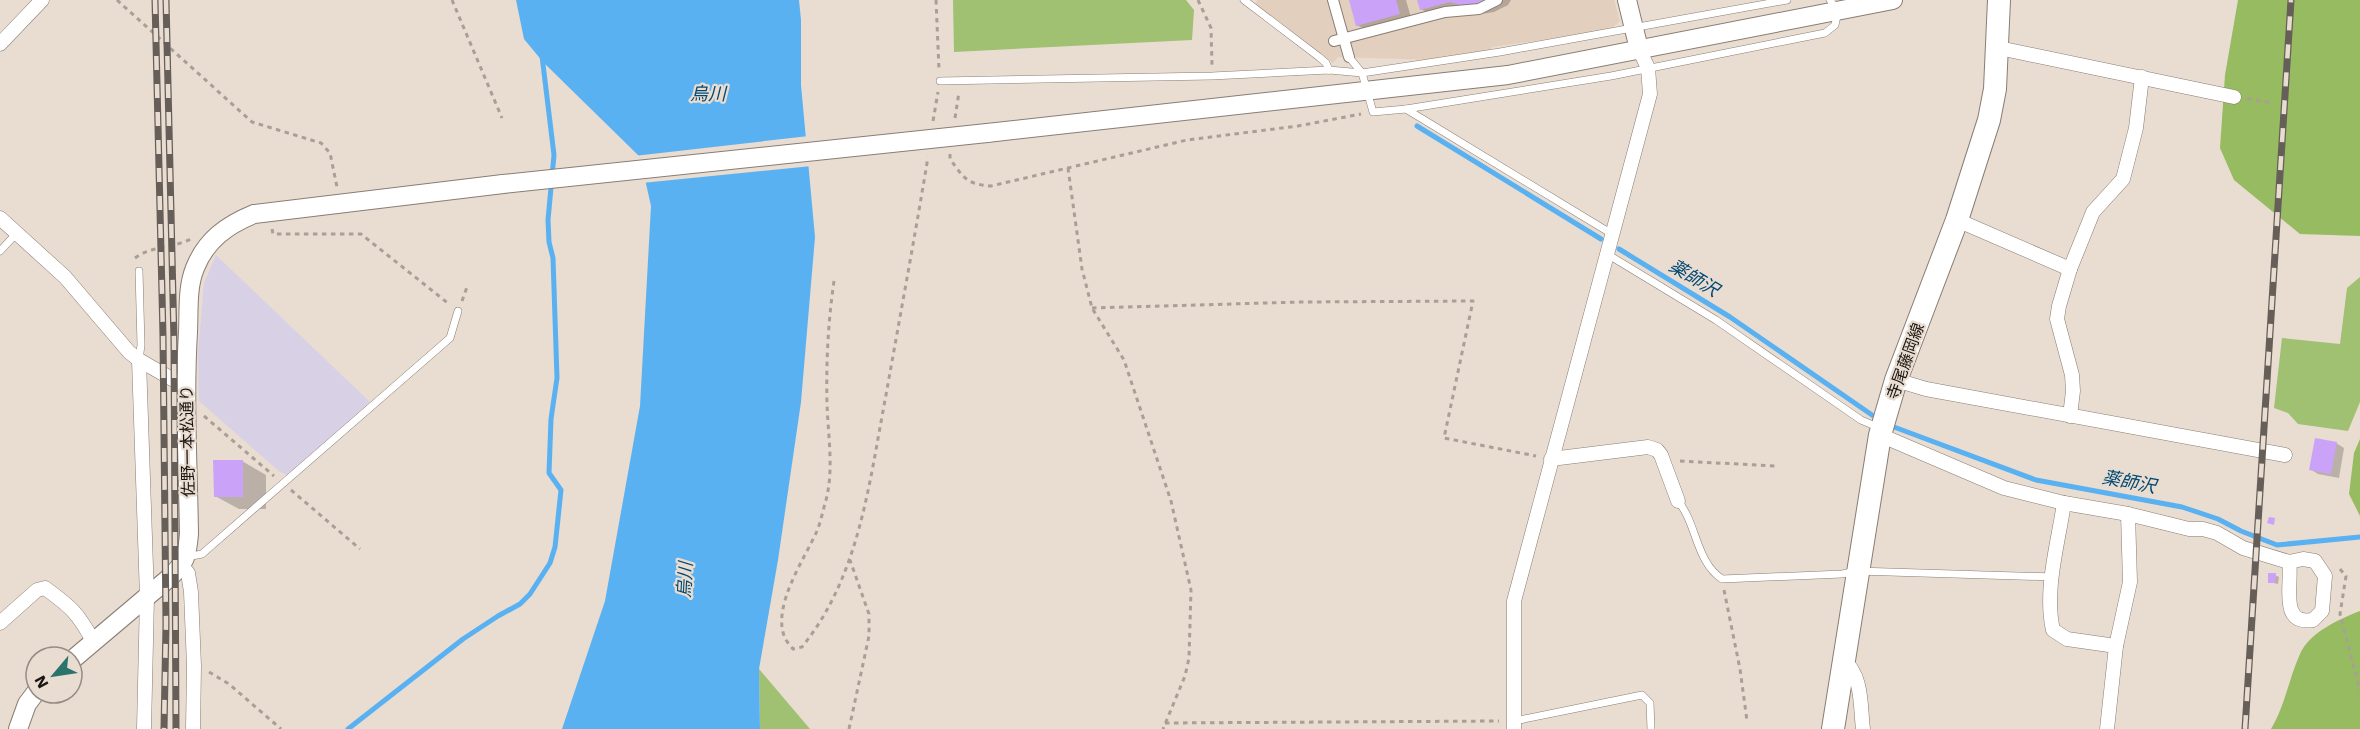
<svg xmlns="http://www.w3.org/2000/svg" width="2360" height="729" viewBox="0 0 2360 729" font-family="'Work Sans','Noto Sans JP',sans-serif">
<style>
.industrial{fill:#d8d1e6}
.built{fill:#e2cfbe}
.green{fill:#a0c072}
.forest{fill:#97bb60}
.water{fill:#59b1f1}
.pier{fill:#e9dcd1}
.shadow{fill:#0003}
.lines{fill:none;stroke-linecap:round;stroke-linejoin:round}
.stream{stroke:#59b1f1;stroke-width:5}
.building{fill:#caa3f9}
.service-casing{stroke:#897d73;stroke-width:8}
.pedestrian-casing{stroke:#897d73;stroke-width:12}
.minor-casing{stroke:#897d73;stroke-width:15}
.tertiary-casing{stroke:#897d73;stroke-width:20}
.primary-casing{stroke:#897d73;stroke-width:24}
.path{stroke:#aa9f96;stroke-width:3;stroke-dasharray:4.5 4.5;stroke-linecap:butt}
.service{stroke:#fff;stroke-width:7}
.pedestrian{stroke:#fff;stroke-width:10}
.minor{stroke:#fff;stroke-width:14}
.tertiary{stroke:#fff;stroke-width:18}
.primary{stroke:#fff;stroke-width:22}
.rail-casing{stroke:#665e58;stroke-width:7}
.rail{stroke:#e9dcd1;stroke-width:4.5;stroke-dasharray:14;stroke-linecap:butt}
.tertiary-bridge-casing{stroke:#897d73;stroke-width:20;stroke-linecap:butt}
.tertiary-bridge{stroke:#fff;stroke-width:18}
.labels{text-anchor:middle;stroke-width:4.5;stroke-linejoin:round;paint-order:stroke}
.street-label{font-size:16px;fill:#1a1511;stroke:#e9dcd1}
.water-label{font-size:18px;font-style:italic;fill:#014973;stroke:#e9dcd1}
</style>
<rect width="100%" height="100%" fill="#e9dcd1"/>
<path class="industrial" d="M216,255L370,402L287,475L280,472L199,401L198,352L204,283Z"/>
<path class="built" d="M1257,0H1614L1620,21L1610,30L1492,47L1486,55L1435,60L1338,57L1333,63L1255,4Z"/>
<g class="green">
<path d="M953,0H1186L1194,10L1192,40L954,52Z"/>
<path d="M2360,277V402L2348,431L2298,424L2288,413L2274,408L2282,338L2340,344L2347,288Z"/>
<path d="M759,669L810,729H760Z"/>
</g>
<g class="forest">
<path d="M2238,0H2360V236L2300,234L2234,180L2220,148L2225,75Z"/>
<path d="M2360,439V516L2349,494L2354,453Z"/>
<path d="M2360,611V729H2271C2285,706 2289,678 2300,654C2309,633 2339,619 2360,611Z"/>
</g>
<path class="water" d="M516,0H799L801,20V85L815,237L801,402L778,560L759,669L760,729H562L605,601L640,406L651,206L640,157L543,62L524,39Z"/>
<path class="pier" d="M809,136L812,166L642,183L637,158L634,156Z"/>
<g class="shadow">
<path d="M1351,0H1406L1412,21L1370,32L1357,25Z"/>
<path d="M1419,0H1511L1508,5L1494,12L1482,14L1464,8L1434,16L1421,9Z"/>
<path d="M2336,443L2344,448L2339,478L2318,474L2310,469Z"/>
<path d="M242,461L266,475V509H239L215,496Z"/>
<path d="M2275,575L2279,577L2278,584L2269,582Z"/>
</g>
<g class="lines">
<g class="stream">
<path d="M1417,126L1601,239"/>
<path d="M1619,249L1730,317L1872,415"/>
<path d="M1894,427L2036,480L2182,507L2218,519L2241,531L2277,545L2360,537"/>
<path d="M348,729L463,639L498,616L520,604L530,594L550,563L555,547L561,490L549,473L551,419L557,378L553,258L549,242L548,220L554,155L542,56"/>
</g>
</g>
<g class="building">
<path d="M1349,0H1396L1400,14L1356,26Z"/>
<path d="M1417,0H1492L1469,8L1450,2L1420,10Z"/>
<path d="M2315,438L2337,442L2331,474L2309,470Z"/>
<path d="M213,460H243V497H214Z"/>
<path d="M2269,517L2275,518L2274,525L2267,523Z"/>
<path d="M2268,573H2276L2275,583H2268Z"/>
</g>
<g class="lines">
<defs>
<g id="service">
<path d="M1244,0L1319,57L1326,63L1329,70"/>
<path d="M1349,57L1362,73L1373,112L1406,109L1611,76L1825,33L1835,25L1838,11L1830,0"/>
<path d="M940,81L1212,76L1329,70L1362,73L1500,52L1787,0"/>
<path d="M1406,109L1612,234"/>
<path d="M0,251L16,234"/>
<path d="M1607,254L1716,320L1861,420L1880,428"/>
<path d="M139,360L141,345L139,271"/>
<path d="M1678,501C1697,524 1696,562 1722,579L1842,574L1857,571L2053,577"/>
<path d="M187,557L202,554L450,338L458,311"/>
<path d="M1514,721L1642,695L1650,703L1651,729"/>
</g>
<g id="pedestrian">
<path d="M1333,0L1349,57"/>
<path d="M1334,41L1445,12L1479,9L1497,0"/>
</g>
<g id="minor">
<path d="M0,44L42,0"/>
<path d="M1999,48L2234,97"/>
<path d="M0,218L65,277L129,352L139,360L186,387"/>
<path d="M1957,220L2070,269"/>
<path d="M139,360L147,597L144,729"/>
<path d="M1896,380L1926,389L2285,455"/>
<path d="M2070,416L2073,391L2072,375L2057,319L2059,306L2070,269L2093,212L2123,179L2136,128L2142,77"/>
<path d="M1880,435L2004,488L2064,503L2128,514L2189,529H2203L2217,533L2243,548L2289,562L2303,559L2315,561L2325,576L2322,611L2313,620C2278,626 2293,582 2289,562"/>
<path d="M1551,459L1648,447L1657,450L1661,455L1678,501"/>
<path d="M2064,503C2058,544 2044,590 2053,630L2067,639L2116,646"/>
<path d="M182,566L188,573L191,592L194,666L193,729"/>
<path d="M0,623L37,590L45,588C71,607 78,613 93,641"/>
<path d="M1843,659C1863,677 1860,704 1863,729"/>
<path d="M1514,729V601L1650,94L1648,68L1639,49"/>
<path d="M2107,729L2116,646L2130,582L2128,514"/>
</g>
<g id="tertiary">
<path d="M1627,0L1639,49"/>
<path d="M987,133L1508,75L1893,0"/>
<path d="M72,660L169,578C186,562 187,557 189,534C188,466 184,399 188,332C189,311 187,287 195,268C206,240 227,225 254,214L503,184"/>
<path d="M18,729L27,704L36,692"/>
</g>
<path id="primary" d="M1833,729L1880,435L1896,380L1957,220L1989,120L1995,89L1999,0"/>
</defs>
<use href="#service" class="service-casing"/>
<use href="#pedestrian" class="pedestrian-casing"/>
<use href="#minor" class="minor-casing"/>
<use href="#tertiary" class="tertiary-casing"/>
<use href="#primary" class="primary-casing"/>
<g class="path">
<path d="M117,0L252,122L321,143L330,153L337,187"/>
<path d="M452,0L502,118"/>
<path d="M936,0L939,70"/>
<path d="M1198,0L1211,28L1212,65"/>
<path d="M2247,99L2270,102"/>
<path d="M955,118L959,92"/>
<path d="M933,121L938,92"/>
<path d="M950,154V159C964,178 966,184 991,186L1187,140L1298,126L1361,114"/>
<path d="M1068,168L1082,269L1092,308L1124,360L1171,501L1191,590L1189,658L1185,676L1163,729"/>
<path d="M272,229L273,234H361L449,304"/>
<path d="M135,258C151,246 173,248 191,239"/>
<path d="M834,281C828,323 826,362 827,404C828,435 834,470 826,500C823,510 821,521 817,531C805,558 771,607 785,638C786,641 790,645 793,649L802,647C860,575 869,483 886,395C900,316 915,236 928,157"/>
<path d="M462,301L467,287"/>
<path d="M1092,308L1301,302L1473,301L1444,438L1536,456"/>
<path d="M204,416L274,476"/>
<path d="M1680,461L1775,466"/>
<path d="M291,490L360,549"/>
<path d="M2340,569L2346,576L2340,614L2360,691"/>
<path d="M1724,590L1740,669L1747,721"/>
<path d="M209,672L229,684L281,729"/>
<path d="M1165,723L1499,721"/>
<path d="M849,729L869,636V614L850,560"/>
</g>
<use href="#service" class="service"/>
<use href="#pedestrian" class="pedestrian"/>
<use href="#minor" class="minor"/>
<use href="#tertiary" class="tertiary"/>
<use href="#primary" class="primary"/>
<defs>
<g id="rail">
<path d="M155,0L163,336L166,624L164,729"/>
<path d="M166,0L174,341L176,729"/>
<path d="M2245,729L2291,0"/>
</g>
</defs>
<use href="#rail" class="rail-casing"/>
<use href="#rail" class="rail"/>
<defs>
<path id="tertiary-bridge" d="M503,184L987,133"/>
</defs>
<use href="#tertiary-bridge" class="tertiary-bridge-casing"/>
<use href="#tertiary-bridge" class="tertiary-bridge"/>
</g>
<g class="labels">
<g class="street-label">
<text transform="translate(1905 361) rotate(-70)" y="6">寺尾藤岡線</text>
<text transform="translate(187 441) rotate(-91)" y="6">佐野一本松通り</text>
</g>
<g class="water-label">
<text x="708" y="100">烏川</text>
<text transform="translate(1694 278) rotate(31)" y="6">薬師沢</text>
<text transform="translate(2129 482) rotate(11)" y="6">薬師沢</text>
<text transform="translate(685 580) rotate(-87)" y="6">烏川</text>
</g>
</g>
<g transform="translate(54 675) rotate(241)"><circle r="28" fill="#e9dcd1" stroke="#968c84" stroke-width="1.5"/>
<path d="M0-4.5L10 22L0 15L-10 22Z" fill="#2c736c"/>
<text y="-9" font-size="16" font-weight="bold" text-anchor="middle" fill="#1a1511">N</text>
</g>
</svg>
